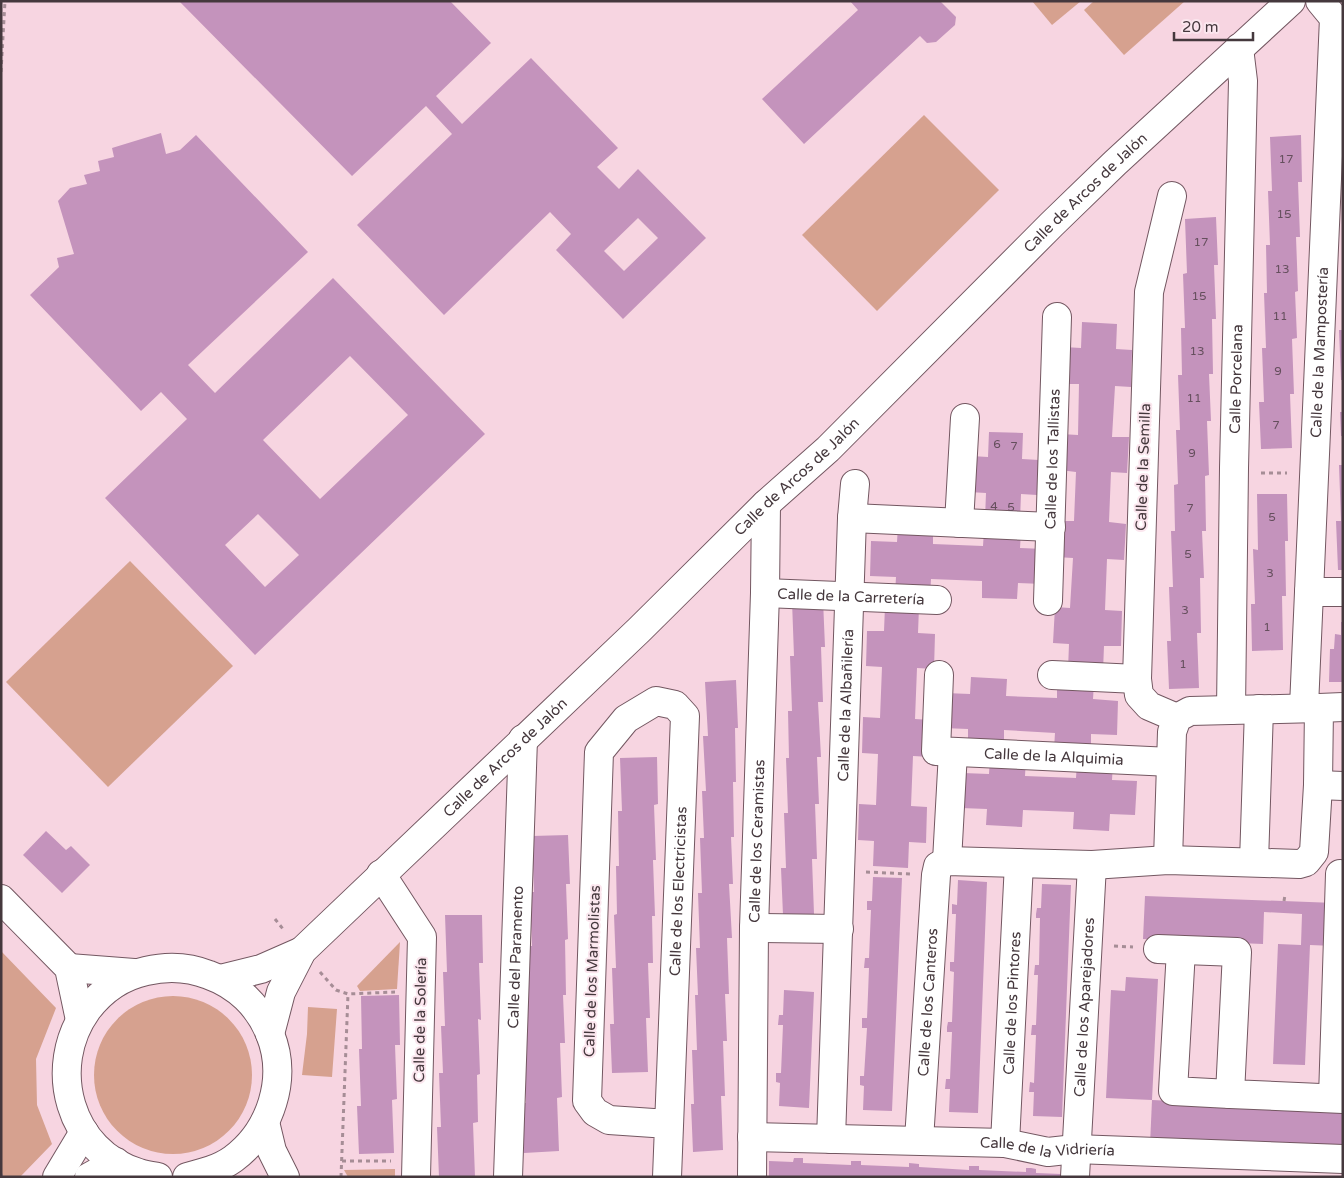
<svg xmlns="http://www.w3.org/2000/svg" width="1344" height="1178" viewBox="0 0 1344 1178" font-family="'Varela Round',sans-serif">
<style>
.green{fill:#d6a18f}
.building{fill:#c493bc;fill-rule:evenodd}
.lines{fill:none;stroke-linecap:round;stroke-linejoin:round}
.minor-casing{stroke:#735761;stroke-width:30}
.path{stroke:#a68d96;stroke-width:3;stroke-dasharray:4 4;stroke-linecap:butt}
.minor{stroke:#fff;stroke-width:28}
.labels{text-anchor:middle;stroke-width:4;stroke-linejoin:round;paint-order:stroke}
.number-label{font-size:12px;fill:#654f5d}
.street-label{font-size:15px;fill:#45383d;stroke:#fbe6ee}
</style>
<rect width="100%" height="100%" fill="#f7d5e1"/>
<g class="green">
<path d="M1032,1H1081L1052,25Z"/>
<path d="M1094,1H1185L1124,55L1084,10Z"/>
<path d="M924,115L999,190L877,311L802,235Z"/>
<path d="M130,561L233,666L108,787L6,682Z"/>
<path d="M400,942L397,989L360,991L357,986Z"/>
<path d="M1,951L56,1008L36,1059L37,1105L52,1144L20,1177H1Z"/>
<circle cx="173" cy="1075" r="79"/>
<path d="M308,1007L337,1009L332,1077L302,1075L307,1034Z"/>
<path d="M395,1169V1177H348L344,1170Z"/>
</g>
<g class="building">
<path d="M179,1H450L491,43L436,96L462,124L531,58L618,148L597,167L619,189L638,169L706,238L623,319L556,250L571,234L550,212L444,315L357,225L452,134L426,106L352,176ZM638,218L658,238L624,271L604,251Z"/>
<path d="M850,1H940L956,17L955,25L936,42L927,43L920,36L804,144L762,99L858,10Z"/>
<path d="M161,133L166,154L180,150L196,135L308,252L188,365L215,393L333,278L485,434L255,655L105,498L187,419L161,392L141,411L30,295L59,267L57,258L74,254L58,201L70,188L87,184L84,175L100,171L98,161L114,157L112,148ZM350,356L408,415L320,499L263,440ZM258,514L299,555L265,587L225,545Z"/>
<path d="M1301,135L1302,182H1298L1300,237H1296L1298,291L1295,292L1297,338L1292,339L1294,394H1290L1292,448L1261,449L1259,402H1264L1262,348H1266L1264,293H1267L1266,245H1270L1268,191H1272L1270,137Z"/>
<path d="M1216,217L1218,265H1214L1216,319H1212L1213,374H1209L1211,421H1207L1209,475L1205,476L1206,531H1202L1204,578H1200L1201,633H1197L1199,688L1169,689L1167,641H1171L1169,587H1173L1171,531H1175L1174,485L1178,484L1176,430H1180L1178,375H1182L1181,328H1185L1183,274L1187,273L1185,219Z"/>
<path d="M1082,322L1117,324L1116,349L1132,350L1131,387L1115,386L1112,437H1129L1127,473L1111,472L1109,522L1126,524L1124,560L1107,559L1106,584L1105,610L1122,611L1121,646H1104L1103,671L1068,670L1069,644L1053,643L1055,607L1070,608L1073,558L1056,557L1057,521H1074L1076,472L1060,470L1061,434L1078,435L1079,384H1063L1064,347L1081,348Z"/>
<path d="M1339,330H1343V380H1341Z"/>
<path d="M1340,412H1343V436H1341Z"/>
<path d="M989,432L1023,433L1022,459L1039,460L1037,495L1021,494L1020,520L985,519L986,493L969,492L971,456L988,457Z"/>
<path d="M1339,465H1343V570H1338L1336,521H1341Z"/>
<path d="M1257,494H1287L1288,541H1285L1286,596H1282L1283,650L1252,651L1251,604H1255L1253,549L1258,550Z"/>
<path d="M898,526L933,527V544L983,546L984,530L1021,531L1020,548L1045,549L1043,584L1018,583L1017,599L982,598V581L931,579L930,596L895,594L896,577L870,576L871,541L897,542Z"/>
<path d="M823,600L825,647H821L823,702H818L821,757H817L819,804H815L817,859H812L814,914L783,915L781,868H786L784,813H788L786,758H789L788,711H792L790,656H794L792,601Z"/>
<path d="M885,606L919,607L918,633L935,634L934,669L917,668L915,719L931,720L930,757L913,756L911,806L927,807L926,843L909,842L908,868L873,866L874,841L858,840L859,804L876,805L878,754L862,753L863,717L880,718L882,667L866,666L867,631H884Z"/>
<path d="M1341,622H1343V682H1329L1330,649H1334L1335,634L1341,635Z"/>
<path d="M971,677L1007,679L1006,696L1057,698V681L1094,683L1093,699L1118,701L1117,735L1091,734V751L1054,749L1055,733L1004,730V747L968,745V729L943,728L945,693L970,694Z"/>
<path d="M736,680L738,728H735L736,782H733L734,837H731L733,884H729L732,938H727L729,994H725L727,1041H723L725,1096H721L723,1150L693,1152L691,1104H694L692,1050H697L695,995H698L696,948H700L698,893H702L700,838H704L702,791H706L703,736H708L705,682Z"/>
<path d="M657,757L658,804L654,805L656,860H653L655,916H652L653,963H648L650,1018H646L648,1072L612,1073L610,1024H614L612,968H616L614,915L617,914L616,866H619L618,811H622L620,758Z"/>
<path d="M990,758L1026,759L1025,776L1076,778L1077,762L1113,763L1112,780L1137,781L1135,815L1110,814L1109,831L1073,829L1074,812L1023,810L1022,827L986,825L987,809L961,808L963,773L989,774Z"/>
<path d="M46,831L66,850L71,846L90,865L62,893L23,855Z"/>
<path d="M568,835L570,884H566L568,939L565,940L566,995H563L565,1043H560L562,1097L557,1098L559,1151L524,1153L522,1103H526L524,1047H527L526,994H529L528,946H532L530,892H534L532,836Z"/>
<path d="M873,877L902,878L892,1111L863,1110L864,1086L860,1085V1076H864L867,1028H862V1018H867L868,994L869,968H864L865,958H869L871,910H867V901H872Z"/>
<path d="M958,880L987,882L978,1113L949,1112L950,1089H945L946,1079H950L952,1032H947V1027L948,1022H952L954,972L950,971V962H954L956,914H952V904L957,905Z"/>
<path d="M1042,884L1071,885L1062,1117L1033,1116L1034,1092H1029L1030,1082L1034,1083L1036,1035H1031L1032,1025H1036L1038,975H1034L1035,965H1039L1040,918H1036V914L1037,908H1041Z"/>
<path d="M1145,896L1335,903L1334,946L1310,945L1305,1065L1273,1064L1278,944L1301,945L1302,914L1264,912L1263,944L1143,939Z"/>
<path d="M445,915H482L483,963H479L481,1020L478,1019L480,1074L477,1075L478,1122L473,1123L475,1177H439L437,1127H441L439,1073H443L441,1026H445L443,972H447Z"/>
<path d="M1126,977L1158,979L1152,1100L1106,1098L1111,990L1125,991Z"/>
<path d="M784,990L814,992L809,1108L779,1106L780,1083L776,1082V1073H781L783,1025H778L779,1015H783Z"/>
<path d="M399,995L400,1045H395L397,1099L392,1100L394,1153L359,1154L357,1106H361L359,1049H362L361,996Z"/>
<path d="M1152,1100L1343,1109V1154L1150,1145Z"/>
<path d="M794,1158H803V1163L851,1165V1161H861V1165L909,1167V1163L919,1164V1167L969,1170V1166H979V1170L1026,1172V1168H1031L1036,1169V1173L1061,1174V1177H769V1161L793,1162Z"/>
</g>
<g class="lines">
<defs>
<g id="minor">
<path d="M1172,196L1149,292L1137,679L1139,695L1149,706L1177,718"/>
<path d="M852,518L1051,527"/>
<path d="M959,523L965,418"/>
<path d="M1309,592H1343"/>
<path id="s1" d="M765,593L937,600"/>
<path id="s2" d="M1048,601L1057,317"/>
<path id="s3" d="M939,675L936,751L1171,762"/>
<path d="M1052,675L1137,679"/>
<path id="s4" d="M1304,707L1334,18L1320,1"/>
<path id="s5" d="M1231,710L1234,468L1243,81L1239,48"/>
<path d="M1318,785L1343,786"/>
<path d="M1168,860L1172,732L1177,718L1190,711L1319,708"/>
<path d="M947,861L953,752"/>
<path d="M1254,862L1259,709"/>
<path d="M381,874L422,937L416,1177"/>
<path d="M1,899L69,968L80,1020"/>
<path d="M754,928L839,929"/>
<path d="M1158,949L1237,952L1230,1094L1343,1099"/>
<path d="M1181,950L1173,1091L1230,1094"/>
<path d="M69,968L134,973"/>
<path d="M220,979L261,969L302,951"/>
<path id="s6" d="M270,1034L281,992L302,951L639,630L766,504L828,449L1052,224L1115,163L1291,1"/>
<path d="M1333,1098L1340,874"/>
<path d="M265,1122L272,1151L285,1177"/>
<path id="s7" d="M752,1137L1005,1143L1048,1152L1075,1149L1343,1159"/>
<path id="s8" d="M831,1139L852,518L855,484"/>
<path id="s9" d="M919,1140L936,875L938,866L947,861L1092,865L1168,860L1299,864L1306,862L1314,852L1318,785L1319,708L1343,707"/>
<path id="s10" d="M1005,1143L1019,863"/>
<path d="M57,1177L84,1132"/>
<path d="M89,1177L116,1162"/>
<path d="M158,1177C152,1176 145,1175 139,1173C69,1152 46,1067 87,1010C102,990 123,976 146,971C167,966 189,967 209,975C237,985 259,1006 270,1034C288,1078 271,1131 233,1159C219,1169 203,1173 187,1177"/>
<path id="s11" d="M508,1177L523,739"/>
<path id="s12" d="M667,1177L685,716L675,705L656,701L626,719L599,752L587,1101L595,1112L609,1120L668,1124"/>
<path id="s13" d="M752,1177L754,928L765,593L766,504"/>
<path id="s14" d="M1075,1177L1092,865"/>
</g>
</defs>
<use href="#minor" class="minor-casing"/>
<g class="path">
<path d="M1,72L5,1"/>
<path d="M1261,473H1287"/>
<path d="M866,872L910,874"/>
<path d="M1284,901L1285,895"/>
<path d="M275,919L283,929"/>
<path d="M1114,946L1133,947"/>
<path d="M320,972L336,990L348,994L395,992"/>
<path d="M342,1161H391"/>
<path d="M1,1174L2,1177"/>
<path d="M341,1177L348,994"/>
</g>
<use href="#minor" class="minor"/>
</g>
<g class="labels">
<g class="number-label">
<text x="1286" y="163">17</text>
<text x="1284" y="218">15</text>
<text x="1201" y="246">17</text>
<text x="1282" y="273">13</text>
<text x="1199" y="300">15</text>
<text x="1280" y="320">11</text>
<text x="1197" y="355">13</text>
<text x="1278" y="375">9</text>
<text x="1194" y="402">11</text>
<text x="1276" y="429">7</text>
<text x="997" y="448">6</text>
<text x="1014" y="450">7</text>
<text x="1192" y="457">9</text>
<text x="994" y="510">4</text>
<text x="1011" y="511">5</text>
<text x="1190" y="512">7</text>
<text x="1272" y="521">5</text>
<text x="1188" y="558">5</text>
<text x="1270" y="577">3</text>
<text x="1185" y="614">3</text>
<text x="1267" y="631">1</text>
<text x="1183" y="668">1</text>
</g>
<g class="street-label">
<text dy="5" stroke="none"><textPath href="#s6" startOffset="1180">Calle de Arcos de Jalón</textPath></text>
<text dy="5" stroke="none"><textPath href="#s4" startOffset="355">Calle de la Mampostería</textPath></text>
<text dy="5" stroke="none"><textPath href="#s5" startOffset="331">Calle Porcelana</textPath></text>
<text dy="5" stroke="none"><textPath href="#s2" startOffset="142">Calle de los Tallistas</textPath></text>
<text transform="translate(1143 467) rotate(-88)" y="5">Calle de la Semilla</text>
<text dy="5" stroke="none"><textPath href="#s6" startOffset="775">Calle de Arcos de Jalón</textPath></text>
<text dy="5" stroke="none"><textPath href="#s1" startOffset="86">Calle de la Carretería</textPath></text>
<text dy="5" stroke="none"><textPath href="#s8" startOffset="434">Calle de la Albañilería</textPath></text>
<text dy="5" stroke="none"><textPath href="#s3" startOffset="194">Calle de la Alquimia</textPath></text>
<text dy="5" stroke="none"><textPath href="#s6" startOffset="370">Calle de Arcos de Jalón</textPath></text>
<text dy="5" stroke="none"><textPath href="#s13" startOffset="336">Calle de los Ceramistas</textPath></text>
<text dy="5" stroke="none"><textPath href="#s12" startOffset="286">Calle de los Electricistas</textPath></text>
<text dy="5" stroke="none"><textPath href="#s11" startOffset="220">Calle del Paramento</textPath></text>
<text transform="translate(592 971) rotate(-88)" y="5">Calle de los Marmolistas</text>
<text dy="5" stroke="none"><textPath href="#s9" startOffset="138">Calle de los Canteros</textPath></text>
<text dy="5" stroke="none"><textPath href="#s10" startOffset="140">Calle de los Pintores</textPath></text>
<text dy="5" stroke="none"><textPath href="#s14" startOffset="170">Calle de los Aparejadores</textPath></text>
<text transform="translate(420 1020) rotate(-89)" y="5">Calle de la Solería</text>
<text dy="5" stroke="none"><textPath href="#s7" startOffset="296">Calle de la Vidriería</textPath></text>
</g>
</g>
<rect width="1344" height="1178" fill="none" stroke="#45383d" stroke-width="5"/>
<path d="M1174 32v8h79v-8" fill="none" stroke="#45383d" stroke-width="2.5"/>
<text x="1182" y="32" font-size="15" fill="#45383d" stroke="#fbe6ee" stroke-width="4" paint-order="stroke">20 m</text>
</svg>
